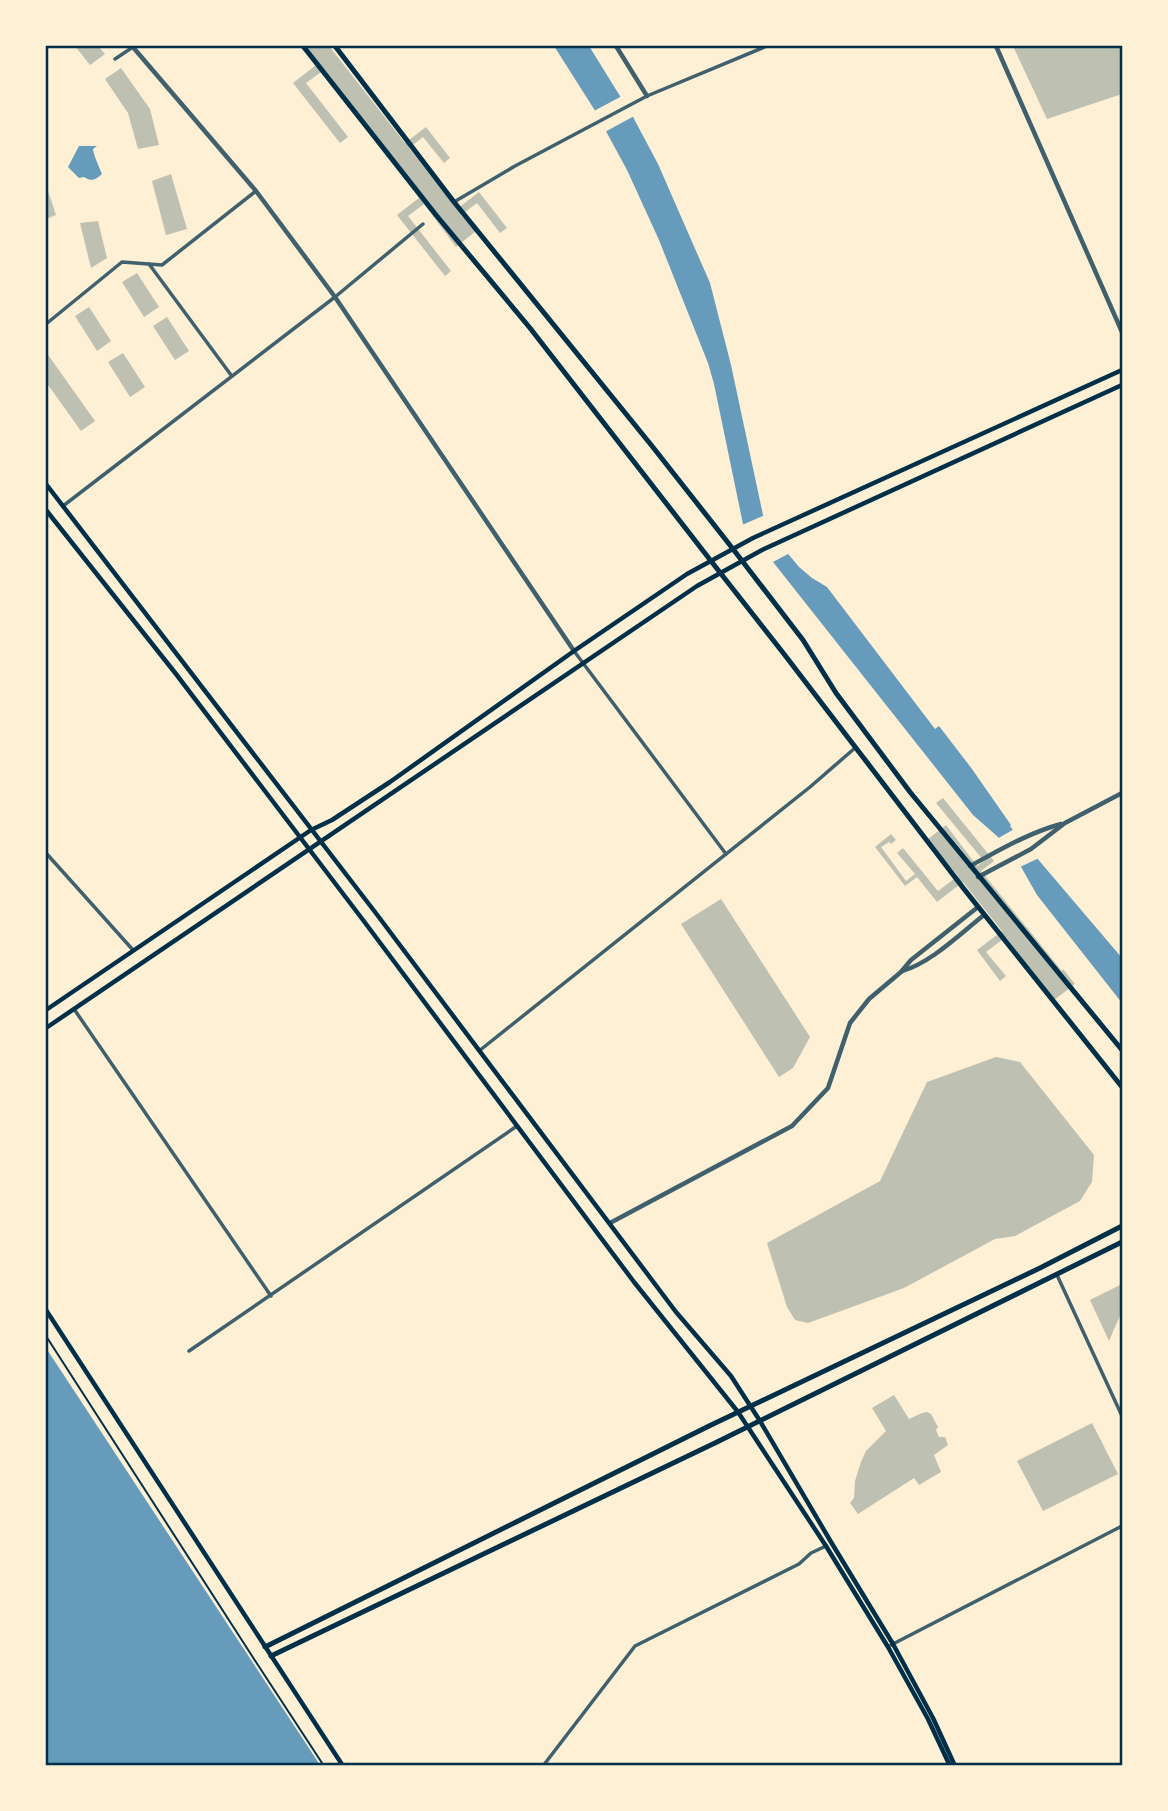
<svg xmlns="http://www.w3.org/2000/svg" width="1168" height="1811" viewBox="0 0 1168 1811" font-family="Merriweather,serif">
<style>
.water{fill:#669bbc}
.pier{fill:#fdf0d5}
.building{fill:#bec0b2}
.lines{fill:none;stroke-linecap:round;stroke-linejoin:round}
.path{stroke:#003049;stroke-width:2}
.minor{stroke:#3f606c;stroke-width:3.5}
.tertiary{stroke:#3f606c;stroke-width:4.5}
.secondary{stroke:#003049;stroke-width:4.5}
.primary{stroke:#003049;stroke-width:5}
.neatline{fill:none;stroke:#003049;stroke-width:2.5}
</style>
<rect width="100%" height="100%" fill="#fdf0d5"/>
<g class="water">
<path d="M554,46H589L633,117L658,164L710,283L731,365L763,515L789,555L799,567L812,578L827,587L935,729L939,726L972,769L1011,825L1010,826L1013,830L1122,958V1003L1037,895L1020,865L998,837L973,815L743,524L714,384L708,363L659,240L627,170L594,109Z"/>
<path d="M79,146H97L93,149C93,154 100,169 102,174C95,180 92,182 84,177L79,178L68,167Z"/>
<path d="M46,1348L320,1765H46Z"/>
</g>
<g class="pier">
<path d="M624,95L636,115L603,133L592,112Z"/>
<path d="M765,515L790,553L771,563L742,525Z"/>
<path d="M1016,828L1041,857L1018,868L995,840Z"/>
</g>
<g class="building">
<path d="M75,46H98L105,54L90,65Z"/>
<path d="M300,46H329L405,143L426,127L450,158L444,163L423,137L409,148L457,209L479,192L507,228L500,233L477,203L461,215L476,231L456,247L424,204L408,216L451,271L445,276L397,215L419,198L321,72L306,83L348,137L340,143L293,83L316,65Z"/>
<path d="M1013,46H1122V94L1047,119Z"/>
<path d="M121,68L150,109L159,145L138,149L128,113L105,79Z"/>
<path d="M171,174L187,229L166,235L152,181Z"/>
<path d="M46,185L56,215L46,219Z"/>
<path d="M98,221L107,258L91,268L80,223Z"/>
<path d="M137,273L159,307L144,317L122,282Z"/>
<path d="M89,307L111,341L97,351L75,316Z"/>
<path d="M167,317L189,351L175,360L153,326Z"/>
<path d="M46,352L95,421L81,431L46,382Z"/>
<path d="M123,353L145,387L130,397L108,362Z"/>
<path d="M943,798L994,861L981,871L1062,971L1063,969L1075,984L1054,1000L1006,937L986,952L1006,976L1000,981L977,950L1002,931L963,882L937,902L917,877L905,886L875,847L891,834L896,840L891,844L889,842L881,847L906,881L915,874L897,853L903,848L938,891L958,876L927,840L946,825L977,866L984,861L936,803Z"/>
<path d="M721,899L810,1037L793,1068L779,1077L681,924Z"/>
<path d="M996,1057L1020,1062L1094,1155L1092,1182L1080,1201L1015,1236L995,1239L904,1288L808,1323L795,1320L787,1307L767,1243L880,1181L927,1082Z"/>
<path d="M1122,1284V1311L1109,1341L1090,1300Z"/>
<path d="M894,1395L909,1419L922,1413L927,1412L931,1414L938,1427L936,1430L939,1437H945L948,1445L934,1455L941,1472L919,1485L914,1478L858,1514L850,1503L854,1498L855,1481L861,1462L866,1451L886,1431L872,1408Z"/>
<path d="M1092,1423L1118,1474L1043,1511L1017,1461Z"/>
</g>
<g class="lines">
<path class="path" d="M46,1336L254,1659L324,1766"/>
<g class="minor">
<path d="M115,59L133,47"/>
<path d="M454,202L515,166L647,96L767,46"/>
<path d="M149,264L231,375"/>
<path d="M46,324L122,262L162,265L256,191"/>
<path d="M63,506L335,297L423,224"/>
<path d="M574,651L726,854"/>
<path d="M46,853L133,950"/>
<path d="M74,1009L271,1296"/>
<path d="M479,1051L810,787L855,748"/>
<path d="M1057,1275L1122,1416"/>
<path d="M189,1351L517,1126"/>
<path d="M891,1645L1122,1526"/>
<path d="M543,1766L635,1646L799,1564L811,1553L826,1546"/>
</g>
<g class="tertiary">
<path d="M132,46L256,191L335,297L574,651"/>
<path d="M616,46L647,96"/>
<path d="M996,46L1122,332"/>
<path d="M970,866C1000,850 1028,833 1061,824"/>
<path d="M978,877L1031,849L1065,823L1122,793"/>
<path d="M902,971C931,963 961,933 984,915"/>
<path d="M610,1223L792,1126L828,1088L850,1023L869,999L901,972L911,960L978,907"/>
</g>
<g class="secondary">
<path d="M46,484L375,912L676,1312L731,1376L760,1421L831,1542L893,1644L933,1718L955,1766"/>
<path d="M46,510L176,674L363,920L634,1282L738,1412L826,1546L888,1647L928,1719L950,1766"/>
<path d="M46,1010L311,830L332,820L390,782L574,651L687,574L753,538L1122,370"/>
<path d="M46,1028L697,586L762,550L1122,385"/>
<path d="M46,1310L343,1766"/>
</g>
<g class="primary">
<path d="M303,46L436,215L530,328L711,561L784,654L964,889L1122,1087"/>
<path d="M335,46L454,202L652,446L733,549L803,640L836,693L910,792L1122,1050"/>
<path d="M265,1647L709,1426L1040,1268L1122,1226"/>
<path d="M271,1656L717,1442L1122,1242"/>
</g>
</g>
<rect width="1168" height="1811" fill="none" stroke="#fdf0d5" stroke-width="94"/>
<rect x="47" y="47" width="1074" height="1717" class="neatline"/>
</svg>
